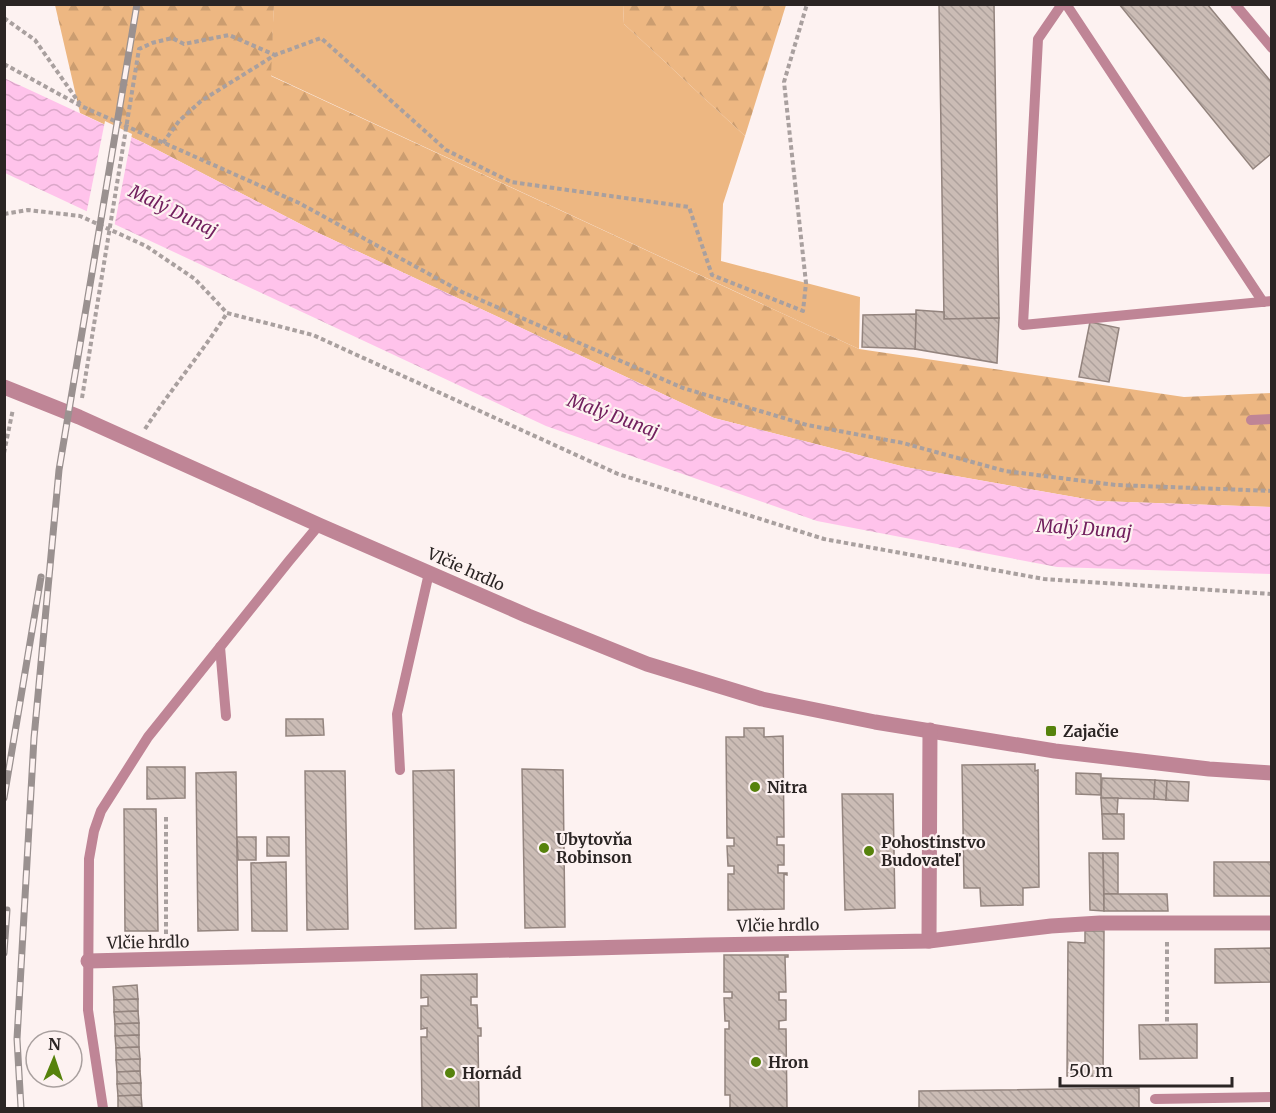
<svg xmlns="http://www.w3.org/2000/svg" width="1276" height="1113" viewBox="0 0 1276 1113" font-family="Merriweather,serif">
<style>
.green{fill:#edb782}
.forest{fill:url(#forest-firs)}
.water{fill:url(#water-waves)}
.pier{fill:#fdf2f1}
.building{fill:url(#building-back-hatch);stroke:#93847e;stroke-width:1.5}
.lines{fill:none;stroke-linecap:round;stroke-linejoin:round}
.path{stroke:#a9a09f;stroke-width:4;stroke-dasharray:4.5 3;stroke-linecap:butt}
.service{stroke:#bf8596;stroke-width:10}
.minor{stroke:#bf8596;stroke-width:15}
.rail-casing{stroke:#9a9190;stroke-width:7}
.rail{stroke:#fdf2f1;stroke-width:4.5;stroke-dasharray:14;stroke-linecap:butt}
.poi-dot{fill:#56820c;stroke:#fdf2f1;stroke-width:2}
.labels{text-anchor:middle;stroke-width:4.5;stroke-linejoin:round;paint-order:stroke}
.street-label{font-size:16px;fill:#2b2524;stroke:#fdf2f1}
.poi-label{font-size:16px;font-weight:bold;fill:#2b2524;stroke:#fdf2f1;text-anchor:start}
.water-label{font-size:18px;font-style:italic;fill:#72205e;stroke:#fdf2f1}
</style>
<defs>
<pattern id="forest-firs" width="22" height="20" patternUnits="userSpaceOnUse" patternTransform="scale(1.5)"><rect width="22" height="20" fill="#edb782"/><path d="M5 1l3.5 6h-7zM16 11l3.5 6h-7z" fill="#cb9d70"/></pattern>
<pattern id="water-waves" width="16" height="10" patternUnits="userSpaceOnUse" patternTransform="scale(1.5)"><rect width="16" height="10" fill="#ffc3eb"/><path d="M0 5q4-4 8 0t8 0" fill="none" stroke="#dba7c9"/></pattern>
<pattern id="building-back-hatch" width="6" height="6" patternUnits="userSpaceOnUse" patternTransform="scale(1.5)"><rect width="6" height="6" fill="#cbbcb5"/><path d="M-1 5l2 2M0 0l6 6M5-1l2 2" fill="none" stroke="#aea19c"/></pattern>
</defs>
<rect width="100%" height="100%" fill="#fdf2f1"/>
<path class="green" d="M274,5H623L624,24L745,136L723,204L721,261L860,297L859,349L270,75Z"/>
<g class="forest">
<path d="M55,5H274L271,76L859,349L1184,397L1271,393V507L1097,501L905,467L714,418L312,230L144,143L80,113Z"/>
<path d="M623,5H786L745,136L624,24Z"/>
</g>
<path class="water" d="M4,78L144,143L312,230L714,418L905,467L1097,501L1271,507V574L1057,567L817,521L546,426L5,173Z"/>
<path class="pier" d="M105,121L132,134L114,228L86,215Z"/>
<g class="building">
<path d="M939,4H994L999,318L944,319Z"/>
<path d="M1119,4H1207L1272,83V153L1253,169Z"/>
<path d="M916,310L944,312V319L999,318L997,363L915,349Z"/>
<path d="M916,314L915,349L862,347L863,315Z"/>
<path d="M1090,322L1119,328L1109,382L1079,377Z"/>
<path d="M286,719H323L324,735L286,736Z"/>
<path d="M744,728H764V737L783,736L784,837H777V845H784V865H778V873H787V875L784,874V909L728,910V874H734V866H728L727,846H734V838H727L726,737H744Z"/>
<path d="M1035,764V771L1038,770L1039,887L1023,888V905L981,906L980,888H964L962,765Z"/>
<path d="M147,767H185V798L147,799Z"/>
<path d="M522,769L563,770L565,927L525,928Z"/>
<path d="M454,770L456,928L415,929L413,771Z"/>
<path d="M305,771H345L348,929L307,930Z"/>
<path d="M236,772L238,930L198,931L196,773Z"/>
<path d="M1076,773L1101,774V795L1076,794Z"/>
<path d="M1102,778L1155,780L1154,799L1101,798Z"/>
<path d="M1155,780L1167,781L1166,800L1154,799Z"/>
<path d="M1167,781L1189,782L1188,801L1166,800Z"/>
<path d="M842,794H893L895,908L845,910Z"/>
<path d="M1101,798H1118L1117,814H1102Z"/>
<path d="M124,809H156L158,931H125Z"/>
<path d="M1102,814H1124V839H1103Z"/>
<path d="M237,837H256V860H238Z"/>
<rect x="267" y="837" width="22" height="19"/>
<path d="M1089,853H1103L1104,911L1090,910Z"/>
<path d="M1103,853H1118V894H1104Z"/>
<path d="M286,862L287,931H252L251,863Z"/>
<rect x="1214" y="862" width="57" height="34"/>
<path d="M1104,894H1167L1168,911H1104Z"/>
<path d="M1085,931H1104L1103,1076H1067L1068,942L1085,943Z"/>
<path d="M1272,948V982L1215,983V949Z"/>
<path d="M724,955H788V957H785L786,992H779V1000H786V1020L779,1021V1029H786L787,1108H730V1095H725V1029H729V1021H725L724,998H732V992H724Z"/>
<path d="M477,974V997H471V1005H477L478,1028H481V1036H478L479,1108H422L421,1037H427V1028L421,1029V1006H428V997L421,998V975Z"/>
<path d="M137,985L138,999L114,1000L113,987Z"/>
<path d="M138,999V1011L114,1012V1000Z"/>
<path d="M138,1011L139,1023L115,1024L114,1012Z"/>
<path d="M139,1023V1035L115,1036V1024Z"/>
<path d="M1197,1024V1058L1140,1059L1139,1025Z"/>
<path d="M139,1035V1047L116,1048L115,1036Z"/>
<path d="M139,1047L140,1059L116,1060V1048Z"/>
<path d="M140,1059V1071L117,1072L116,1060Z"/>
<path d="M140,1071L141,1083L117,1084V1072Z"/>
<path d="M141,1083V1095L118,1096L117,1084Z"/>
<path d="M1139,1088V1108H919V1091Z"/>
<path d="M141,1095L142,1107L118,1108V1096Z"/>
</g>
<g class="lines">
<g class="path">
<path d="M4,18L35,40L80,104"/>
<path d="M4,64L81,106L299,203L462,292L683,388L807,425L903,443L1005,471L1116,485L1272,491"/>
<path d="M163,143L179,121L201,101L275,55L321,38L446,150L511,182L689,207L712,275L803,311L806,283L784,82L807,4"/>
<path d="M4,214L28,210L80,216L146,246L195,279L227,313L313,335L618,474L824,539L1044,579L1272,594"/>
<path d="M82,398L139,49L152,43L172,38L184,44L229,35L275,55"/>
<path d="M145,429C171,389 202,353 227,313"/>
<path d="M4,453L13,409"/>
<path d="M166,817V940"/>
<path d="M1167,942V1025"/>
</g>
<g class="service">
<path d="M1062,4L1038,39L1023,325L1272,301"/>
<path d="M1066,4L1263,302"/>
<path d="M1235,4L1272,48"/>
<path d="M1251,420L1272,419"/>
<path d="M220,647L226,716"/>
<path d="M400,770L397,714L429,573"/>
<path d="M1155,1099L1272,1097"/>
<path d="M103,1108L88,1010L89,859L94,831L101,811L148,737L289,561L319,525"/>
</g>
<g class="minor">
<path d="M4,387L79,417L319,525L528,616L647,664L762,699L875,722L1055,751L1209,769L1272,773"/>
<path d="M929,941L1051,926L1100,923H1272"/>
<path d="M88,961L706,945L929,941L930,730"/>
</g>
<defs>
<g id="rail">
<path d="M4,798L41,577"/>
<path d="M4,953L7,910"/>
<path d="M21,1108L17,1039L34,738L59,470L137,4"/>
</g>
</defs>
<use href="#rail" class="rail-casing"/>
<use href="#rail" class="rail"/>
</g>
<g class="poi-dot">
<rect x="1045" y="725" width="12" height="12" rx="3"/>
<circle cx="755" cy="787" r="6"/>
<circle cx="544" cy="848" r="6"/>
<circle cx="869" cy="851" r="6"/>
<circle cx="756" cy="1062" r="6"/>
<circle cx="450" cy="1073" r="6"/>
</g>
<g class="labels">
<g class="street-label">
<text transform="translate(466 569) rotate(24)" y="6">Vlčie hrdlo</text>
<text transform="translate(778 925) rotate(-1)" y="6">Vlčie hrdlo</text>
<text transform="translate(148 942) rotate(-1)" y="6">Vlčie hrdlo</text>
</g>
<g class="poi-label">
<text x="1063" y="737">Zajačie</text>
<text x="767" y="793">Nitra</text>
<text x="556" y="845">Ubytovňa<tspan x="556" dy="18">Robinson</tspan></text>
<text x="881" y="848">Pohostinstvo<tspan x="881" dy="18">Budovateľ</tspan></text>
<text x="768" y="1068">Hron</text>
<text x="462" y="1079">Hornád</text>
</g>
<g class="water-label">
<text transform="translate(173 211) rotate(26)" y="6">Malý Dunaj</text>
<text transform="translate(613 416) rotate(20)" y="6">Malý Dunaj</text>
<text transform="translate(1084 529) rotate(4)" y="6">Malý Dunaj</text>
</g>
</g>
<rect width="1276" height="1113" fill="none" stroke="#2b2524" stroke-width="12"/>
<g transform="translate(54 1059) rotate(2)"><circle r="28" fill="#fdf2f1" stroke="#a9a09f" stroke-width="1.5"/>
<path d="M0-4.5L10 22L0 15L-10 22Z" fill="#56820c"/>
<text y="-9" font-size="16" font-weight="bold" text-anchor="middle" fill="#2b2524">N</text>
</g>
<path d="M1060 1077v9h172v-9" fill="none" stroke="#2b2524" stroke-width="3"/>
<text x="1069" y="1077" font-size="18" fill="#2b2524" stroke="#fdf2f1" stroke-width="4.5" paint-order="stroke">50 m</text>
</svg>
